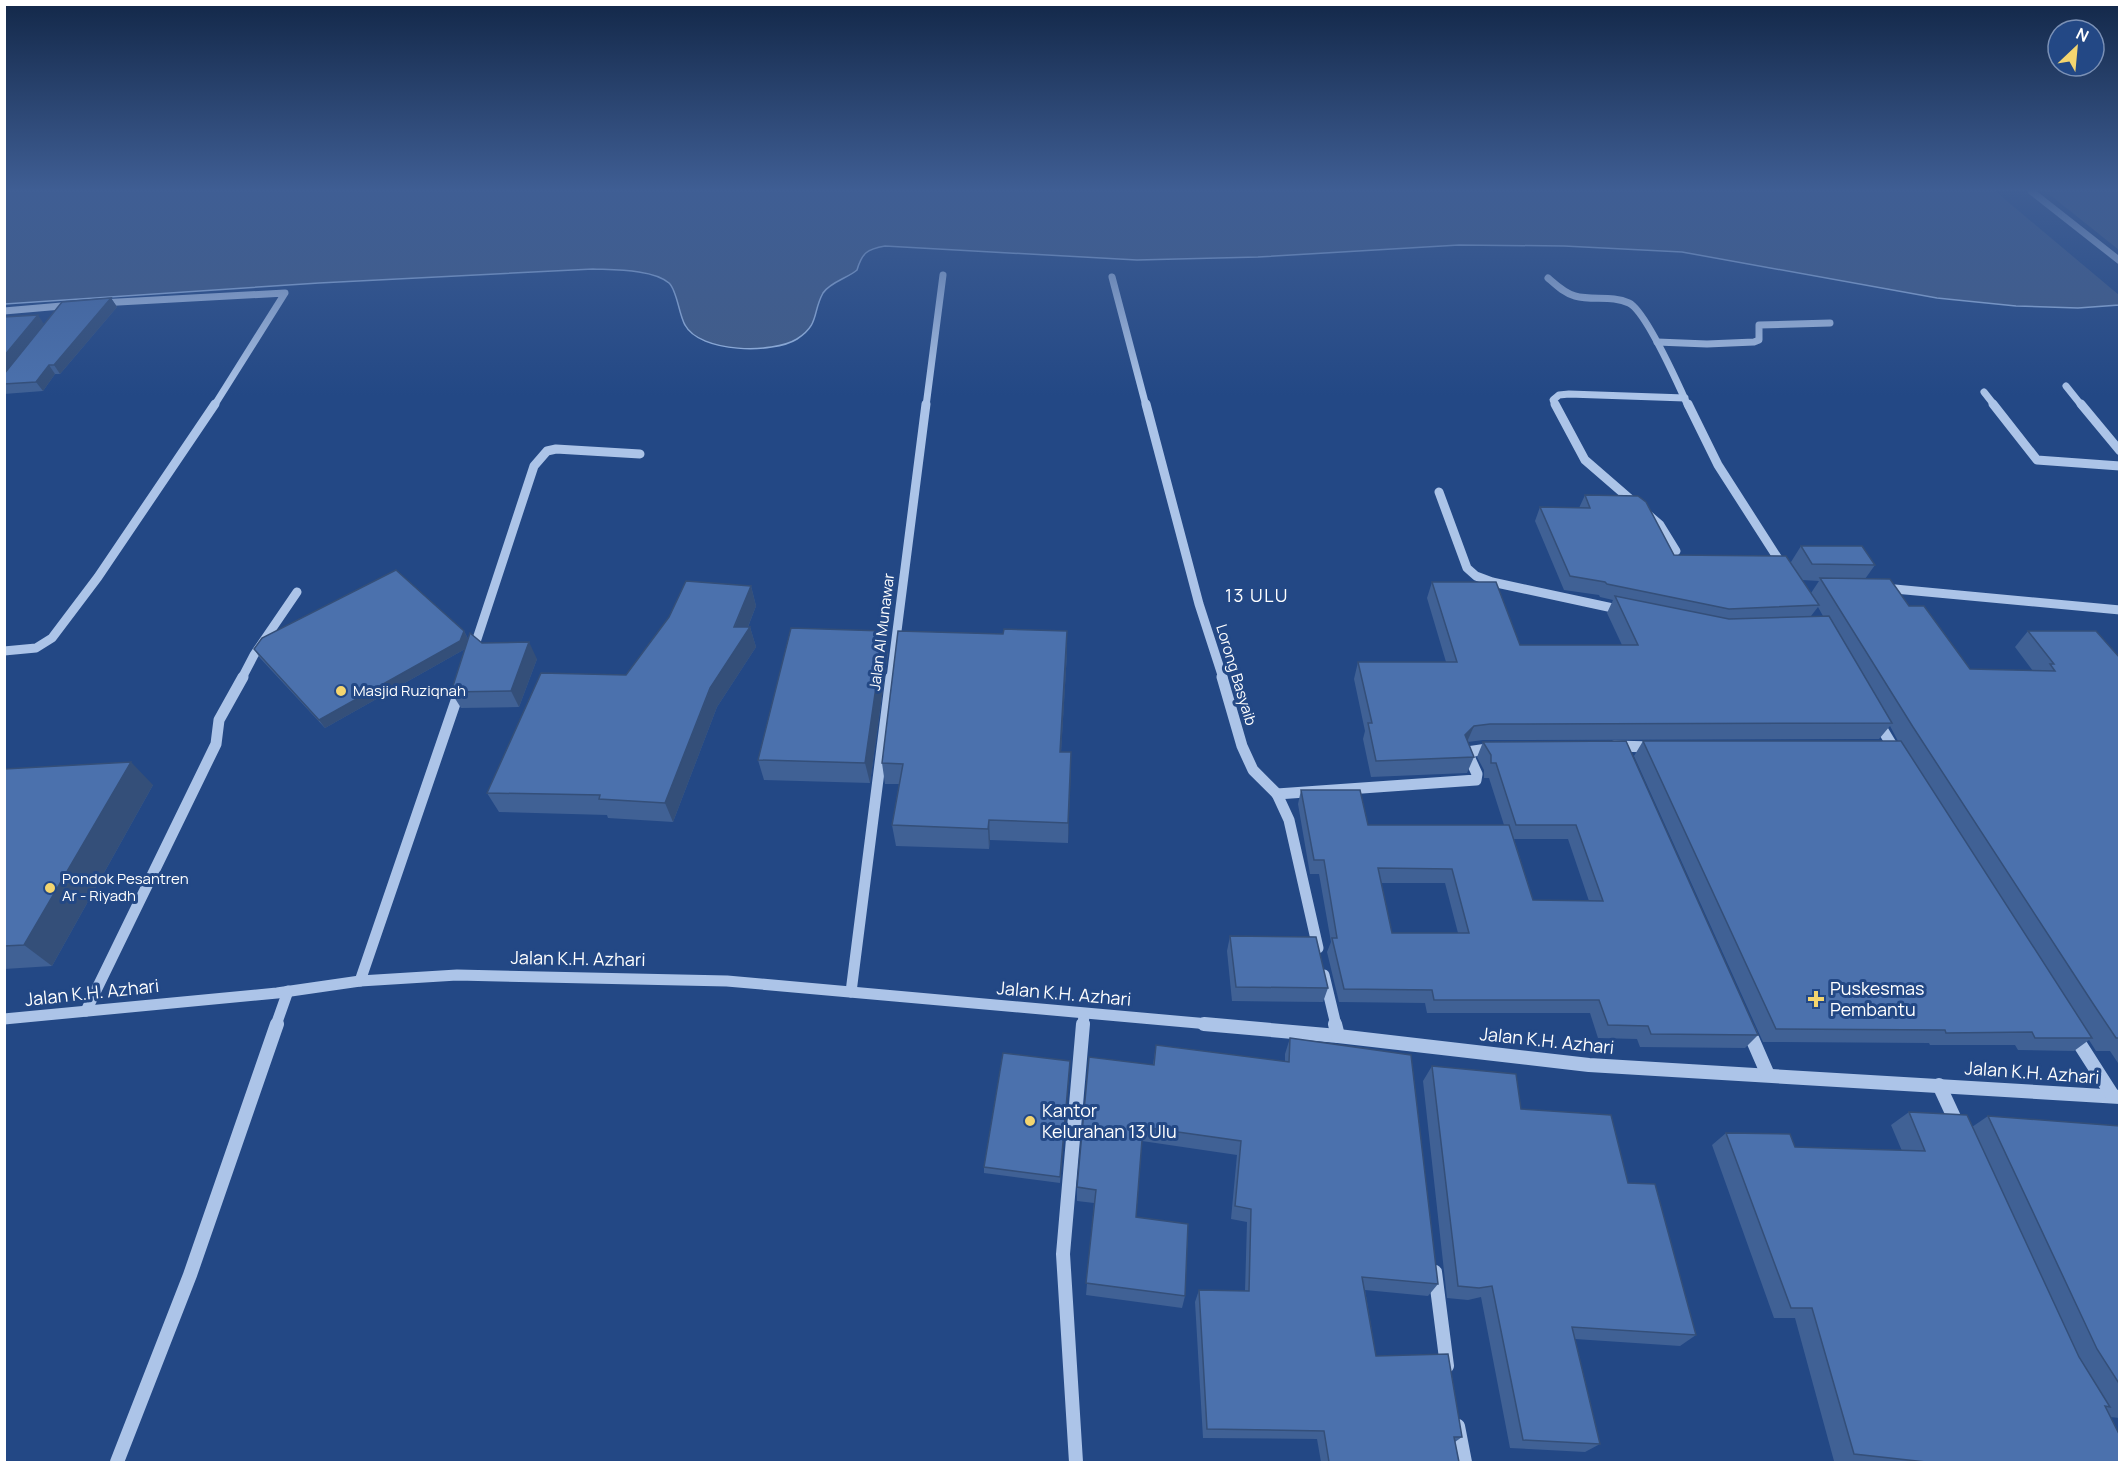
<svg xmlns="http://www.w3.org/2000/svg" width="2124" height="1467" viewBox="0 0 2124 1467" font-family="Manrope,sans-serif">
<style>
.water{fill:#415c88;stroke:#a0bee9;stroke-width:1.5}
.pier{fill:#234885}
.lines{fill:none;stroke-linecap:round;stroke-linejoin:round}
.minor-far3{stroke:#acc4e8;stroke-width:7}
.minor-far2{stroke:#acc4e8;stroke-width:9}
.minor-far1{stroke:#acc4e8;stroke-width:11}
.minor{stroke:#acc4e8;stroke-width:14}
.wall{fill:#406195;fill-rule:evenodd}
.shaded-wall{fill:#344f79}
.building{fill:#4b71ad;stroke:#344f79;stroke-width:1.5;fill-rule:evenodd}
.poi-dot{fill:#f4d56f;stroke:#234885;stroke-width:2}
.labels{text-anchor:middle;stroke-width:6;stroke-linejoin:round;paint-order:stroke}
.street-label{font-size:15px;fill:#fff;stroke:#234885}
.poi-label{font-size:15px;fill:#fff;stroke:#234885;text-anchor:start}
.quarter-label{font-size:18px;letter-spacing:1.5px;fill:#fff;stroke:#234885}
.near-street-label{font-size:18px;fill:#fff;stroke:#234885}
.near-poi-label{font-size:18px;fill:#fff;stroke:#234885;text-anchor:start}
</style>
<rect width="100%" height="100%" fill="#234885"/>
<path class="water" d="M5,191H2119V305L2078,308L2016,306L1937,298L1682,252L1564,246L1459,245L1258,257L1137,260L885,246C867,249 862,253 857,270C848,278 830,282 823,293C812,313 820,324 797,339C773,354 700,353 685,325C679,315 677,290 669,283C653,269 614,270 593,269L319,283L5,304Z"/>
<path class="pier" d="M1995,191H2045L2119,250V295Z"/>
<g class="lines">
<g class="minor-far3">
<path d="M2031,191L2120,261"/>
<path d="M1112,277L1146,406"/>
<path d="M1548,278C1556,285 1564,293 1575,296C1592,301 1612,295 1629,303C1646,311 1679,386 1688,406"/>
<path d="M100,303L285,293L214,406"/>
<path d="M4,311L73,305"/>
<path d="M1657,342L1707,344L1754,342L1759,340V325L1830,323"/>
<path d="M2066,386L2082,406"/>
<path d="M1984,392L1995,406"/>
<path d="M926,406L943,275"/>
<path d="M1556,406L1553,400L1559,395L1569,394L1685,398"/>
</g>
<g class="minor-far2">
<path d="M1146,404L1199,604L1223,678"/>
<path d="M1555,404L1585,460L1660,525L1676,551"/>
<path d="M1688,404L1718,465L1784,568"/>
<path d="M1993,404L2037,460L2120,466"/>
<path d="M2081,404L2120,451"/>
<path d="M1439,492L1467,568L1476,576L1492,582L1622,610"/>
<path d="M1884,588L2120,610"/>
<path d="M4,651L36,648L52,638L98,577L215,404"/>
<path d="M473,651L534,466L547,451L556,449L640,454"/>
<path d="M242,678L254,655L297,592"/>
<path d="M891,678L926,404"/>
</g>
<g class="minor-far1">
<path d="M1222,677L1242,746L1253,770L1277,794L1289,820L1318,948"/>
<path d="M1878,722L1896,752"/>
<path d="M1614,746L1653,747"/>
<path d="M1277,794L1476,780L1477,774L1467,752L1494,748"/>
<path d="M1324,975L1336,1025"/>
<path d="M360,981L460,689"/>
<path d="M851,992L891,677"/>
<path d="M86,1011L216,744L219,720L243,677"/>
<path d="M4,1019L277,993L360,981L457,975L727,981L1220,1025"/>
<path d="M276,1025L288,991"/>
<path d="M1083,1025L1084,1015"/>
</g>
<g class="minor">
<path d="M1204,1024L1338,1036L1589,1065L2120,1097"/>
<path d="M1335,1024L1338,1036"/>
<path d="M1748,1029L1768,1075"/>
<path d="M2074,1035L2113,1096"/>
<path d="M1939,1085L1958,1126"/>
<path d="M1435,1272L1447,1366"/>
<path d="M1458,1426L1465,1462"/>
<path d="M117,1462L190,1275L277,1024"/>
<path d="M1076,1462L1063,1254L1083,1024"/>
</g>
</g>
<g class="wall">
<path d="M111,298L117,307L60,374H55L43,391L4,394V317L44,324L11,366Z"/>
<path d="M1585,495L1674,555L1791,562L1801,546L1875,565L1865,579L1909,606L1970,669L2033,671L2015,647L2028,631L2120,658V1066L2110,1051H2096L2089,1040L2074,1051L2018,1050L2015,1045H1930L1929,1043L1763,1042L1634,756L1643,741H1898L1890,726L1879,739L1483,740L1468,742L1474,757L1467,773L1371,777L1363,739L1365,731L1354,679L1358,662H1446L1427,598L1432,582L1520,645H1622L1607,613L1613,600L1600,597L1599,595L1564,590L1535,521L1540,507L1579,508ZM1802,580L1819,581L1811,593ZM1818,607L1823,616H1811Z"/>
<path d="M751,586L756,606L748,627H750L756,647L717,707L673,822L608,818L607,815L499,812L487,793L626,675Z"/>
<path d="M464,631L468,639L465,649L325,728L260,658L254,649Z"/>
<path d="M1067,631V652L1061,752H1071L1068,843L990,840L989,849L896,846L892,825L899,784H885L882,763L1003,634Z"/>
<path d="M482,643L537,659L519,707L461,708L451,692Z"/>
<path d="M888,652L870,783L764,780L758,760Z"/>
<path d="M1626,741L1758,1035L1745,1048L1640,1047L1637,1039L1598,1038L1590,1013H1427L1425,1003L1339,1002L1327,952L1331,942L1319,874H1310L1298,804L1301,790L1368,825H1504L1489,778H1484V770L1477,757L1483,742ZM1514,839H1568L1589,901L1533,900ZM1381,883H1445L1458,933H1392Z"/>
<path d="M4,769L153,785L52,966L4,969Z"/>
<path d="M1230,936L1328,988L1323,1002L1232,1001L1227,951Z"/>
<path d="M1290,1038L1438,1284L1428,1296L1365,1290L1376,1356L1462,1437L1455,1442L1459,1462H1321L1317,1439L1203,1438L1195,1302L1199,1290L1245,1291L1247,1222L1231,1219L1237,1155L1142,1141L1136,1217L1185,1296L1182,1308L1086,1295L1094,1203L1077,1201V1187L1153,1065L1156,1045L1285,1062V1054Z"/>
<path d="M1070,1061L1060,1183L984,1173V1167Z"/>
<path d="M1432,1066L1521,1109L1628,1183L1696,1335L1680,1346L1575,1339L1600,1444L1585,1452L1510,1448L1481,1297L1468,1300L1447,1298L1423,1081Z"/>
<path d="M1909,1112L1972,1127L1988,1116L2116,1126L2120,1124V1418L2110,1417L2120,1462H1850L1834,1461L1795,1318H1774L1712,1145L1726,1133L1795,1147L1902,1151L1891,1125Z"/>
</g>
<g class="shaded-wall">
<path d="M111,298L117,307L60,374L54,365Z"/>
<path d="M38,315L44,324L4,374V356Z"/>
<path d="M49,365L55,374L43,391L36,382Z"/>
<path d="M751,586L756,606L744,637L750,627L756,647L717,707L673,822L665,803Z"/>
<path d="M464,631L468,639L465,649L325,728L319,720Z"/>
<path d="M884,631L888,652L870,783L865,763Z"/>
<path d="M1067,631V652L1060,772V752Z"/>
<path d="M529,642L537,659L519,707L511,691Z"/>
<path d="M1474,726L1467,742L1465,735Z"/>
<path d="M1071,752V773L1068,843V823Z"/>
<path d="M131,762L153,785L52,966L24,945Z"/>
<path d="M989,820L990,840L989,849L988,829Z"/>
</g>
<g class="building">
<path d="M111,298L54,365H49L36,382L4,384V374L62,302Z"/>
<path d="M38,315L4,356V317Z"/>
<path d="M1585,495L1638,496L1646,502L1674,555L1786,556L1819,605L1729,609L1607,584L1605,582L1570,576L1540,507L1590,508Z"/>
<path d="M1801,546H1862L1875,565L1812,564Z"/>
<path d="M396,570L464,631L460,641L319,720L254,649L262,638Z"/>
<path d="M1820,578L1890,579L1909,606H1924L1970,669L2055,671L2050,664H2054L2028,631H2096L2120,658V1038H2116L2092,1002L1913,727Z"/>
<path d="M686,581L751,586L734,627H750L710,688L665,803L599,799L600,795L487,793L541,673L626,675L669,617Z"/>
<path d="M1432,582H1496L1520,645H1638L1615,596L1729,619L1829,616L1892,723L1490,724L1474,726L1465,735L1474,757L1376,761L1368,723H1372L1358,662H1457Z"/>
<path d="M791,628L884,631L865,763L758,760Z"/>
<path d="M1004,629L1067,631L1060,752H1071L1068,823L989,820L988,829L892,825L903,764L882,763L898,631L1003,634Z"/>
<path d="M470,633L482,643L529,642L511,691L451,692Z"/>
<path d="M1626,741L1758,1035L1651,1034L1648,1026L1608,1025L1599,1000H1434L1432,990L1344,989L1332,938H1337L1324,860H1314L1301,790H1360L1368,825H1509L1533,900L1603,901L1576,825H1516L1496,763H1491V755L1483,742ZM1378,868L1452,869L1469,933H1392Z"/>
<path d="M1643,741H1901L2092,1038H2035L2032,1032L1946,1033L1945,1030L1776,1029Z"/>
<path d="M131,762L24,945L4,946V769Z"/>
<path d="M1230,936L1316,937L1328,988L1236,987Z"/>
<path d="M1290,1038L1411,1055L1438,1284L1362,1277L1376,1356L1448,1354L1462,1437H1454L1459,1462H1329L1324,1431L1207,1429L1199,1290L1249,1291L1251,1209L1235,1206L1241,1141L1143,1127L1136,1217L1188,1224L1185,1296L1086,1283L1096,1190L1077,1187L1089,1057L1154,1065L1156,1045L1289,1062Z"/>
<path d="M1003,1053L1070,1061L1060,1177L984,1167Z"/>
<path d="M1432,1066L1516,1074L1521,1109L1611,1115L1628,1183L1655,1184L1696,1335L1572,1327L1600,1444L1523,1440L1492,1286L1479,1288L1458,1286Z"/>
<path d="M1909,1112L1967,1115L2079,1357L2110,1407L2105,1406L2120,1436V1462H1926L1854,1454L1812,1308H1791L1726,1133L1790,1134L1795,1147L1925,1151Z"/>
<path d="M1988,1116L2120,1126V1385L2097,1349Z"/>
</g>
<linearGradient id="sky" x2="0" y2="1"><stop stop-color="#132849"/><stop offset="0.48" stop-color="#3f5e94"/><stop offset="1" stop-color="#3f5e94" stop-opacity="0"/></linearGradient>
<rect width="2124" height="396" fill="url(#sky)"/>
<g class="poi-dot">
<circle cx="341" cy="691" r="6"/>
<circle cx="50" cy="888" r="6"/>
<path d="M1813 990h6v6h6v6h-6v6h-6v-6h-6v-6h6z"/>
<circle cx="1030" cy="1121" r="6"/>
</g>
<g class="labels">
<g class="street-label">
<text transform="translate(882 632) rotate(-83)" y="5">Jalan Al Munawar</text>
<text transform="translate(1236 675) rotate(73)" y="5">Lorong Basyaib</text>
</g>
<g class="poi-label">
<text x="353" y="696">Masjid Ruziqnah</text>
<text x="62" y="884">Pondok Pesantren<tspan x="62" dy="17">Ar - Riyadh</tspan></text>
</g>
<g class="quarter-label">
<text x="1257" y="602">13 ULU</text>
</g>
<g class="near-street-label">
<text transform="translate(578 959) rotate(1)" y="6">Jalan K.H. Azhari</text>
<text transform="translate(92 993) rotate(-6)" y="6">Jalan K.H. Azhari</text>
<text transform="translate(1064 994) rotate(5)" y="6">Jalan K.H. Azhari</text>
<text transform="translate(1547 1041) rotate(6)" y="6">Jalan K.H. Azhari</text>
<text transform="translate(2032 1073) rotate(4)" y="6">Jalan K.H. Azhari</text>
</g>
<g class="near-poi-label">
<text x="1830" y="995">Puskesmas<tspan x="1830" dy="21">Pembantu</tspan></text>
<text x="1042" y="1117">Kantor<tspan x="1042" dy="21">Kelurahan 13 Ulu</tspan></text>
</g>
</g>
<rect width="2124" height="1467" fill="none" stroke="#ffffff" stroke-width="12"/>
<g transform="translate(2076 48) rotate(26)"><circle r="28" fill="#234885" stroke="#7b91b6" stroke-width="1.5"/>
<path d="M0-4.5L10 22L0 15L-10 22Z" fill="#f4d56f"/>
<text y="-9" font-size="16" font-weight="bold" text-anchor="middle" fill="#ffffff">N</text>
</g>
</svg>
